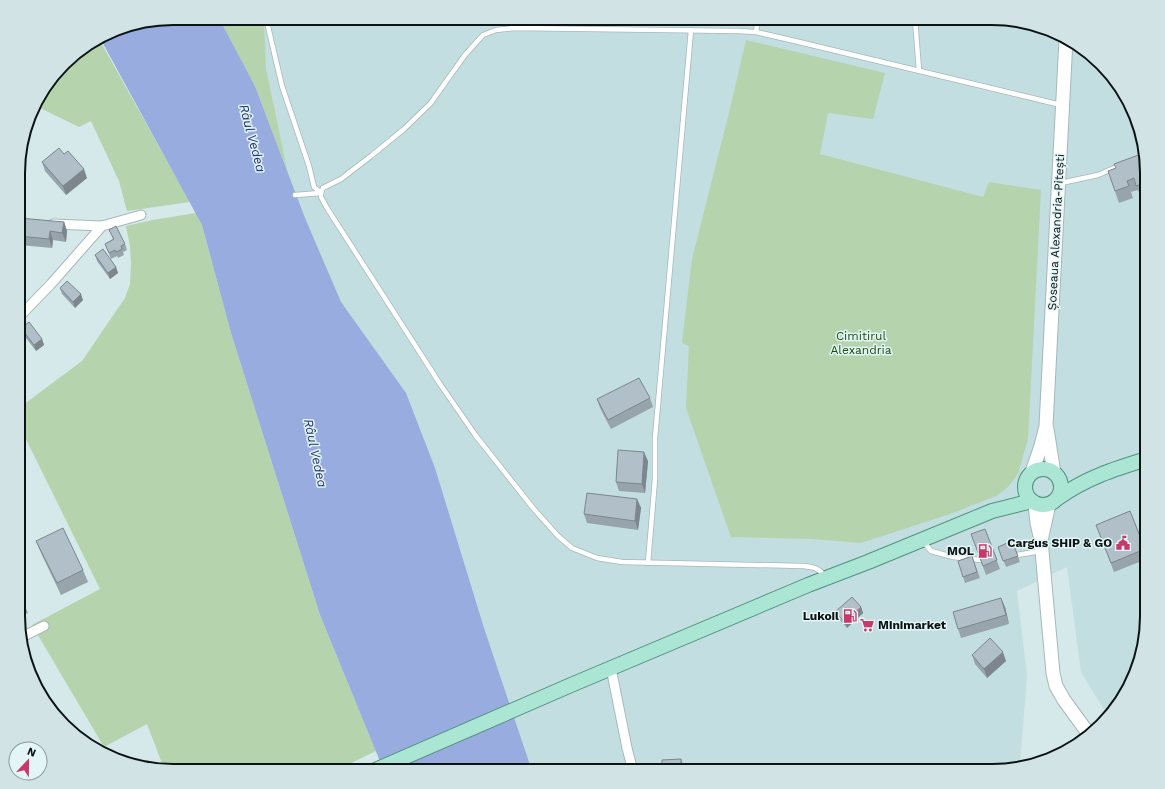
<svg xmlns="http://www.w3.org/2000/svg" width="1165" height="789" viewBox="0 0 1165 789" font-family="'Work Sans',sans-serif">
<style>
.built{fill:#c2dee0}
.green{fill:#b5d3ad}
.water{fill:#98ace0}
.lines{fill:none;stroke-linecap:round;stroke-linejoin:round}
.service-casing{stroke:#a7b8ba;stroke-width:6}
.minor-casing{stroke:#a7b8ba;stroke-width:11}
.secondary-casing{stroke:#a7b8ba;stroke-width:15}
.primary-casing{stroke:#4f927e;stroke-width:16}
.service{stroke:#fff;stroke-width:4.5}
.minor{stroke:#fff;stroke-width:9}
.secondary{stroke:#fff;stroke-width:13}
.primary{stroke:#abe6d4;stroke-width:14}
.wall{fill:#98a4ac}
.shaded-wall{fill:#7c868c}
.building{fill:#b1bfc8;stroke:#7c868c}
.labels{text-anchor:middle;stroke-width:3;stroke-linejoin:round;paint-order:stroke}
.street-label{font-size:12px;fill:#0c1313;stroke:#e3f5f7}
.park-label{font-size:12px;fill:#1d4c09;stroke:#e3f5f7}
.poi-label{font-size:12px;font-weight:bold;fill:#0c1313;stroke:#e3f5f7;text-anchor:end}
.water-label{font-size:13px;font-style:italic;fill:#1f316d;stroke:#e3f5f7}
.rim{fill:none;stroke:#0c1313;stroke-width:2}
</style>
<rect width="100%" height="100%" fill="#d5e8ea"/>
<path class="built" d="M264,18H1002L1042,26L1086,50L1126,96L1147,163V626L1139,666L1115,710L1108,716L1081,672L1067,567L1017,591L1027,677L1020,764L992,771H400L288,173L266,68Z"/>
<g class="green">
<path d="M219,18H264L266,68L288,173L255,86Z"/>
<path d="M99,39L190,202L127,211L119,181L91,121L79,127L34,105L71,57Z"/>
<path d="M746,40L885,73L873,119L828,113L820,154L983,197L989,182L1041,190L1028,439L1018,474L1007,488L996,496L953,513L861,543L812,539L731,537L686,408L689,346L682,343L692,259L728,117Z"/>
<path d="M196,213L202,225L231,333L320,615L376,751L335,771H165L147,724L104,747L32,625L100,589L19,425V408L82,361L125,298L130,284L131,263L130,246L126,226L153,220Z"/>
</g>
<path class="water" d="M173,18H219L255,86L305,218L341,302L406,393L435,468L484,628L532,771H384L320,615L231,333L202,225L100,38L114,30Z"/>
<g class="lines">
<defs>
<g id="service">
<path d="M266,18L282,86L309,166L314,187L321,193"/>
<path d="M915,18L919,71"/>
<path d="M756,32L758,18"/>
<path d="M1061,183L1098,175L1121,165"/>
<path d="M295,195L321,193"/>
<path d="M924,542L931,551L953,557L981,560"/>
<path d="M1017,555L1041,551"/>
<path d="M648,563L655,479V438L691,30"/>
<path d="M824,576C820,568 812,567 803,566L622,562L597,558L572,548L558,536L533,508L476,436L440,384L327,208L321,197V193L323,188L341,179L371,156L404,129L430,104L465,55L483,35L496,30L514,28L738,31L756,32L799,42L1061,105"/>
</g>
<g id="minor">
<path d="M53,224L102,226L141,215"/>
<path d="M19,317L51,284L102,226"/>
<path d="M20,638L44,626"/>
<path d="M611,668L627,748L633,771"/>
</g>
<g id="secondary">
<path d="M1047,429L1054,473"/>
<path d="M1032,472L1041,446L1046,426L1066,39"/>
<path d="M1035,503L1037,523L1041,540L1053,673L1056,686L1064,700L1088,733"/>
<path d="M1042,536L1049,504"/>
</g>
<g id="primary">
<circle cx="1043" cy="487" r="18"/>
<path d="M1058,498C1086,478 1114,469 1147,459"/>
<path d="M373,771L571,685L808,585L868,562L992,511L1032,501"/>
</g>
</defs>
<use href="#service" class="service-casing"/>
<use href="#minor" class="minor-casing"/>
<use href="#secondary" class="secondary-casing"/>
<use href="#primary" class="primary-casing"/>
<use href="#service" class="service"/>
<use href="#minor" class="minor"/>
<use href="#secondary" class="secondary"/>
<use href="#primary" class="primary"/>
</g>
<g class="wall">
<path d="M64,154L87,178L66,195L45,171L42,162Z"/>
<path d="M1147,163V195L1141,198L1138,190L1131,192L1133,198L1119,203L1108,171Z"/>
<path d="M19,218L64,222L67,231L66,242L53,240L52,248L19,245Z"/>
<path d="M109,230L125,244L127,250L123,252L124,255L118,258L117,256L111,259L105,244L113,239Z"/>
<path d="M95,255L116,267L118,273L110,279L97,261Z"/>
<path d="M60,288L83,300L75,308L62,294Z"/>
<path d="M21,328L42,339L44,345L36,351L23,334Z"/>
<path d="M650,398L653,407L611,429L600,408L597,399Z"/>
<path d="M648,461L645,493L619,491L616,482Z"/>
<path d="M637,499L641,508L638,530L587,523L584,514Z"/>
<path d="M1130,511L1147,553V559L1114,572L1096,525Z"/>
<path d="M985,529L1000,569L986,575L971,534Z"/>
<path d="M36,541L83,570L88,582L61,595L41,553Z"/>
<path d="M1012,541L1020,562L1006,567L998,547Z"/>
<path d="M972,556L980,578L965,583L958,561Z"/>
<path d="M19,593L23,601L28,613L19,617Z"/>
<path d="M861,607L863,613L847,628L838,618L835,612Z"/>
<path d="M1005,607L1009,624L961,638L958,629Z"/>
<path d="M972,655L1006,661L987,678L975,664Z"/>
</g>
<g class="shaded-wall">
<path d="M84,169L87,178L66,195L63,186Z"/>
<path d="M64,222L67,231L66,242L62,233Z"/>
<path d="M50,231L53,240L52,248L49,239Z"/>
<path d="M116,267L118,273L110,279L108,273Z"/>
<path d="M81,294L83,300L75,308L73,302Z"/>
<path d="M42,339L44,345L36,351L34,345Z"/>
<path d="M644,452L648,461L645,493L642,484Z"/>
<path d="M637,499L641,508L638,530L635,521Z"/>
<path d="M1001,598L1005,607L1009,624L1006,615Z"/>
<path d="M861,607L863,613L847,628L845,622Z"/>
<path d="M1003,652L1006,661L987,678L984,669Z"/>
<path d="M681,759L683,765V771H681Z"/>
</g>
<g class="building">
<path d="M59,148L64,154L68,151L84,169L63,186L42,162Z"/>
<path d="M1144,153L1147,163V182L1136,186L1134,178L1127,181L1129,186L1115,191L1108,171L1116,168L1114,164Z"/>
<path d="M19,218L64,222L62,233L50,231L49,239L19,236Z"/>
<path d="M116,226L125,244L121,246L122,249L116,252L115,250L109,253L105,244L114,239L109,230Z"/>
<path d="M103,249L116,267L108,273L95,255Z"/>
<path d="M67,281L81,294L73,302L60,288Z"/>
<path d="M29,322L42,339L34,345L21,328Z"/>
<path d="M639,378L650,398L608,420L597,399Z"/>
<path d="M618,450L644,452L642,484L616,482Z"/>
<path d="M587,493L637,499L635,521L584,514Z"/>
<path d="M1130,511L1145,549L1111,563L1096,525Z"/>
<path d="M63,528L83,570L57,583L36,541Z"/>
<path d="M985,529L997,560L983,566L971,534Z"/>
<path d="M1012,541L1018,556L1003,561L998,547Z"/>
<path d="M972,556L977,572L963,577L958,561Z"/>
<path d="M19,593L23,601L19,603Z"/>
<path d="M852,597L861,607L845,622L835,612Z"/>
<path d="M1001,598L1006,615L958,629L953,612Z"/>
<path d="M990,638L1003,652L984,669L972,655Z"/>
<path d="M681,759V771H662V760Z"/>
</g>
<defs>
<symbol id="civic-bare" viewBox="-9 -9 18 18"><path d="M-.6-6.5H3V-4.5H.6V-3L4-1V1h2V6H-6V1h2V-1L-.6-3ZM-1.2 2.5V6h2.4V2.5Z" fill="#c63969" stroke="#e3f5f7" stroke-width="2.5" paint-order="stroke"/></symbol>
<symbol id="fuel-bare" viewBox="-9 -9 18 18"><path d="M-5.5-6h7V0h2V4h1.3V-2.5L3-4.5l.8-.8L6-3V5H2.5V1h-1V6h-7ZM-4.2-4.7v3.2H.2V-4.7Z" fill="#c63969" stroke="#e3f5f7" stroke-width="2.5" paint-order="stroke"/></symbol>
<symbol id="supermarket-bare" viewBox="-9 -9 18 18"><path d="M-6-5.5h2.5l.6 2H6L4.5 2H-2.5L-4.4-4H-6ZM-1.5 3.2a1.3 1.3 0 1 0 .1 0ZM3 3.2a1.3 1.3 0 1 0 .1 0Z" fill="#c63969" stroke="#e3f5f7" stroke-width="2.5" paint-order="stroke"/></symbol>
</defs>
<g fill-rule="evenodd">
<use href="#civic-bare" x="1113" y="533" width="20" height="20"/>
<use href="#fuel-bare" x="975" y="541" width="20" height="20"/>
<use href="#fuel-bare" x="840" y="606" width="20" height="20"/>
<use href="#supermarket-bare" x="857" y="615" width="20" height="20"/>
</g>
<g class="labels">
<g class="street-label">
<text transform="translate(1056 232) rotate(-87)" y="4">Șoseaua Alexandria-Pitești</text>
</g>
<g class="park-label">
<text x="861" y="340">Cimitirul<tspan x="861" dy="14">Alexandria</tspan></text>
</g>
<g class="poi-label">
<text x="1112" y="547">Cargus SHIP &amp; GO</text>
<text x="974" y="555">MOL</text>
<text x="839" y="620">Lukoil</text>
<text x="878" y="629" text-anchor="start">Minimarket</text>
</g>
<g class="water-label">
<text transform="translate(253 138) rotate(75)" y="5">Râul Vedea</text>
<text transform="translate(316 453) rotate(78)" y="5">Râul Vedea</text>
</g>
</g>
<path d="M0 0H1165V789H0ZM173 25H992A148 148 0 0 1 1140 173V616A148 148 0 0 1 992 764H173A148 148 0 0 1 25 616V173A148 148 0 0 1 173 25Z" fill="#d2e3e5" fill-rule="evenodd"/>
<path class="rim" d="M173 25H992A148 148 0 0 1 1140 173V616A148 148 0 0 1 992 764H173A148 148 0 0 1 25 616V173A148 148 0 0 1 173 25Z"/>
<g transform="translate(28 761) rotate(22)"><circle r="19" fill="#e3f5f7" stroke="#8d9b9c"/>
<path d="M0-3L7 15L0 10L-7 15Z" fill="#c63969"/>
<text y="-6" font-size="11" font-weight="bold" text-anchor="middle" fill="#0c1313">N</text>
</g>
</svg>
